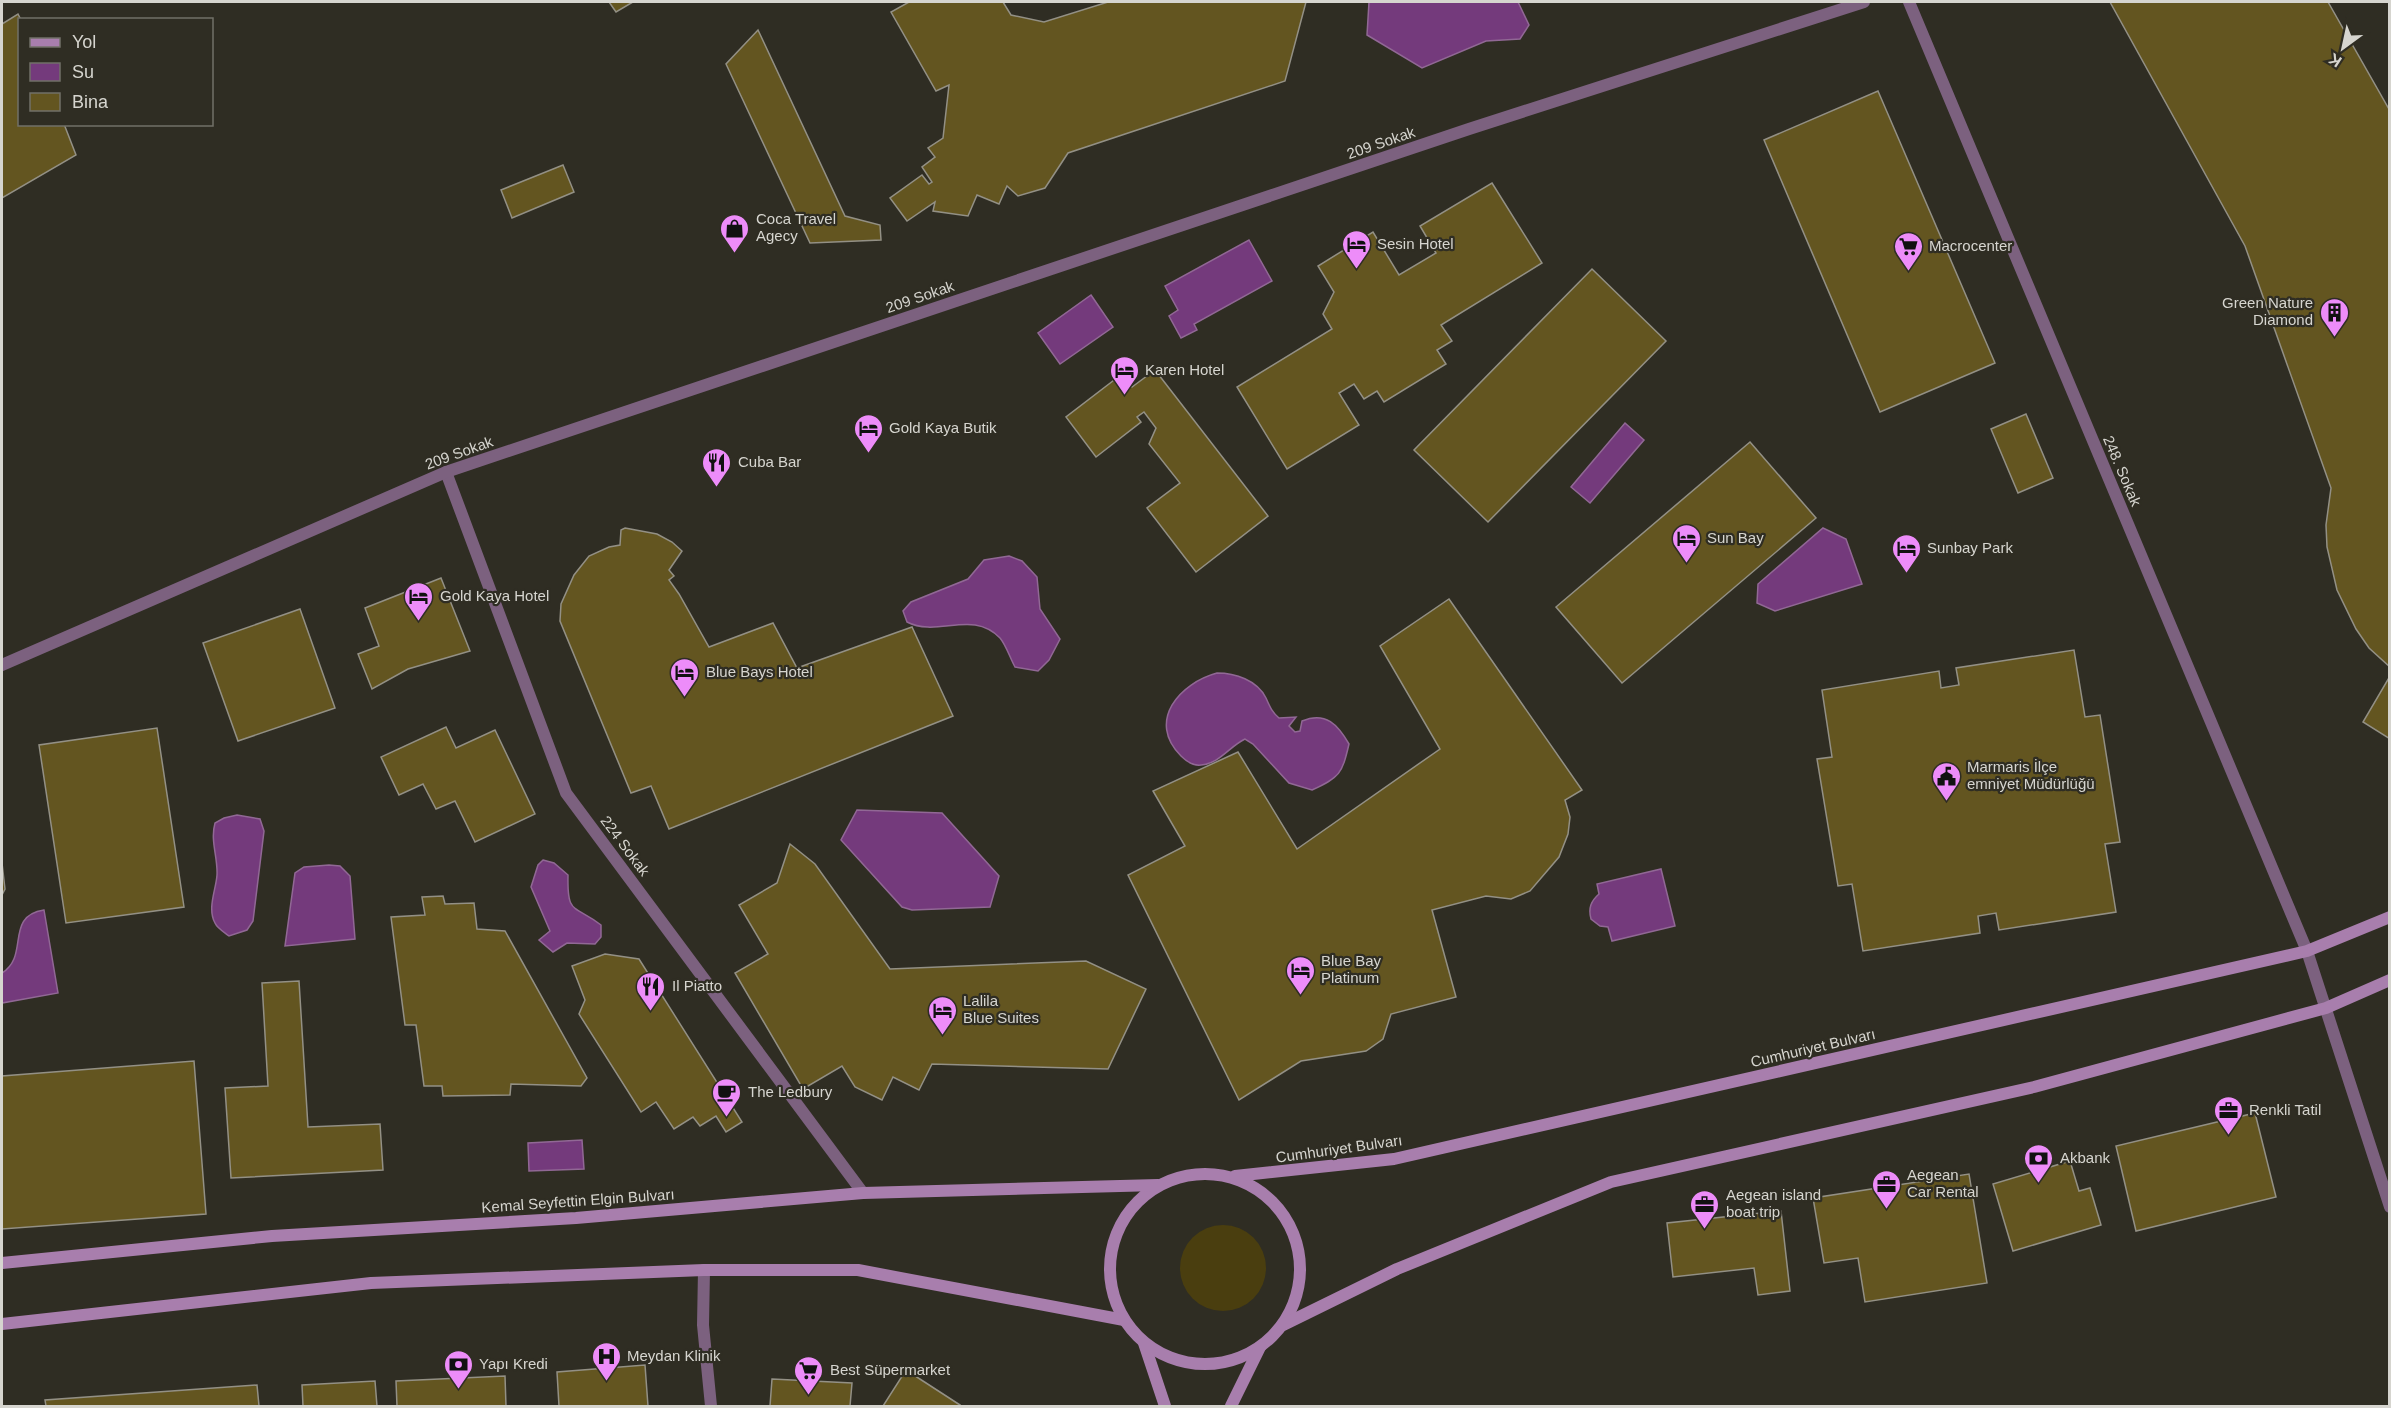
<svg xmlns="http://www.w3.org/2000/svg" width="2391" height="1408" viewBox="0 0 2391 1408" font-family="Helvetica,sans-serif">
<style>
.green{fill:#4a3e0f}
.water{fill:#743a7c;stroke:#916895;stroke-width:1.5}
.building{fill:#635520;stroke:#939085;stroke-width:1.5}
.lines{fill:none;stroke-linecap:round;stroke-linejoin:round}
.street{stroke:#7c617f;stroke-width:12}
.secondary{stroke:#a87ead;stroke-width:12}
.labels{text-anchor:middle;stroke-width:4.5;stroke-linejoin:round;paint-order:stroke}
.street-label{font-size:15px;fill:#d6d5cf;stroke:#2f2d23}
.poi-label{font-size:15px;fill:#d6d5cf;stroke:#2f2d23;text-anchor:start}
</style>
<rect width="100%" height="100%" fill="#2f2d23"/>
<circle class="green" cx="1223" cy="1268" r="43"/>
<g class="water">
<path d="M1369,2H1518L1529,25L1520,39L1486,41L1422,68L1367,35Z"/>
<path d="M1249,240L1272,281L1194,324L1197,330L1181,338L1169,316L1178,310L1165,286Z"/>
<path d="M1091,295L1113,327L1060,364L1038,333Z"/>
<path d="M1625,423L1644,440L1590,503L1571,487Z"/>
<path d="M1823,528L1846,539L1862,584L1775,611L1757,603L1758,584Z"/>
<path d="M1009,556L1022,561L1037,577L1040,609L1060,639L1049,660L1038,671L1015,667C1010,658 1006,645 1000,638C972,609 938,638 907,622L903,611L911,602L968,579L984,560Z"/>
<path d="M1217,673C1235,673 1257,680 1266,698C1270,707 1272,712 1279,718L1296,717L1289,726L1295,732L1300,731L1302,721C1326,711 1338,725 1349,744C1342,774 1340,777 1312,790L1289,783L1253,744L1245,739C1230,746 1219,764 1201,765C1193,766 1186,761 1181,756C1146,721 1180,683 1217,673Z"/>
<path d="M857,810L942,813L999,876L990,907L912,910L902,907L841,840Z"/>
<path d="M237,815L260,819L264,831L253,921L247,930L229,936C225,933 217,928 215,923C207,908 216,890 217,875C218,857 210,841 215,823L224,818Z"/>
<path d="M543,860L554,863L568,875C567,916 574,904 601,925V937L595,944L567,943L553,952L539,940L550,931L531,887L538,865Z"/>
<path d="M329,865L340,866L350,876L355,939L285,946L295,873L304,867Z"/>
<path d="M1661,869L1675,926L1612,941L1608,927L1600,926L1591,919C1588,908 1591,901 1599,894L1597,884Z"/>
<path d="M44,910L58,993L2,1003V973C30,956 4,916 44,910Z"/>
<path d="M582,1140L584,1169L529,1171L528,1143Z"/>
</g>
<g class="building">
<path d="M609,2H633L616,12Z"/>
<path d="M909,2H1003L1011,15L1044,22L1108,2H1306L1285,81L1068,153L1045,188L1018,196L1007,186L999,204L977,195L968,216L933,211L935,202L907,221L890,198L922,175L929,184L932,182L922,167L935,157L928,148L943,138L949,85L936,91L891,12Z"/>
<path d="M2110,2H2328L2390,111V667L2369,648L2356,629L2337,590L2327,547L2326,525L2331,488L2245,246Z"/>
<path d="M18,14L21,20L20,124H64L76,155L2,198V24Z"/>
<path d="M758,30L845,216L880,225L881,240L810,243L726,64Z"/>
<path d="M1878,91L1995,363L1880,412L1764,140Z"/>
<path d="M563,165L574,192L512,218L501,190Z"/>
<path d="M1492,183L1542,263L1441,325L1452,341L1437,350L1446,364L1384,402L1377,391L1364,399L1354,384L1339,393L1359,425L1287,469L1237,387L1332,329L1323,314L1334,292L1318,266L1373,232L1399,275L1436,253L1420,226Z"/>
<path d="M1592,269L1666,341L1488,522L1414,450Z"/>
<path d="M1155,370L1268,516L1196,572L1147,508L1180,483L1149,444L1156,428L1144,412L1137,417L1141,422L1096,457L1066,417L1122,374L1132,387Z"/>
<path d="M2026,414L2053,478L2018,493L1991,429Z"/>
<path d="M1750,442L1816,518L1622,683L1556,607Z"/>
<path d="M625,528L657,534L672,542L682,551L669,570L674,576L669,580L679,594L709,647L773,623L797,668L912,627L953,716L669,829L651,786L631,793L560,621L561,604L574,575L589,556L609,547L620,545L621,530Z"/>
<path d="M441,578L470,651L408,669L372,689L358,654L379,646L365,608Z"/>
<path d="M1449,599L1582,790L1565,800L1570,817L1568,834L1559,857L1530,891L1511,899L1486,896L1432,910L1456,997L1391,1014L1383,1039L1366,1051L1301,1061L1239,1100L1128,875L1185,846L1153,791L1238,752L1297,849L1440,749L1380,646Z"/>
<path d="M300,609L335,708L238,741L203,643Z"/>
<path d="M2074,650L2085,717L2100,715L2120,842L2105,844L2116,912L1999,930L1996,913L1978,916L1980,933L1863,951L1852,884L1838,886L1817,759L1832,757L1822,690L1939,671L1941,688L1959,685L1956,668Z"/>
<path d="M2390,676V739L2363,722Z"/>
<path d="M446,727L456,748L495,730L535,814L475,842L455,801L436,809L423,784L399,795L381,757Z"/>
<path d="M157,728L184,907L66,923L39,745Z"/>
<path d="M790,844L815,864L890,969L1086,961L1146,989L1108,1069L932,1064L919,1090L893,1077L882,1100L855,1087L842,1066L803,1089L735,973L768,954L739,905L777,883Z"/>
<path d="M2,863L5,889L2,895Z"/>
<path d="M443,896L445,904L474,903L477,929L505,931L587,1078L581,1086L511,1084L510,1095L443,1096L442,1086H424L416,1025H405L391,917L425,915L422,897Z"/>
<path d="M605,954L639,959L742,1122L726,1132L716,1116L700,1126L693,1117L674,1129L656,1102L641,1112L579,1014L585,1000L572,966Z"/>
<path d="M299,981L308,1127L380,1124L383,1170L231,1178L225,1088L268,1086L262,983Z"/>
<path d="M194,1061L206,1214L2,1229V1076Z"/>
<path d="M2255,1113L2276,1197L2136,1231L2116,1146Z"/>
<path d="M2070,1161L2079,1191L2090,1188L2101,1225L2013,1251L1993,1184Z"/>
<path d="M1969,1174L1987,1283L1865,1302L1858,1258L1824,1263L1813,1198Z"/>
<path d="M1781,1211L1790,1291L1758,1295L1754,1268L1673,1277L1667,1223Z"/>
<path d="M645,1365L648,1406H559L557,1372Z"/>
<path d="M906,1370L960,1405L959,1406H883Z"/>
<path d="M505,1376L506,1406H397L396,1381Z"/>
<path d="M772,1379L852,1383L850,1406H770Z"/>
<path d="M375,1381L377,1406H303L302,1385Z"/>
<path d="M257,1385L259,1406H46L45,1400Z"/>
</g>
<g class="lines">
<g class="street">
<path d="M1909,2L2307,951L2390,1207"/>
<path d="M446,472L566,793L863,1193"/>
<path d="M2,665L446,472L1469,129L1864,2"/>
<path d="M704,1270L703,1325L711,1406"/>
</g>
<g class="secondary">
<circle cx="1205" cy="1269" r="95"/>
<path d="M1235,1176L1394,1159L2307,951L2390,917"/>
<path d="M2,1263L272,1236L576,1218L863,1193L1158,1185"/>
<path d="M2,1324L371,1283L704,1270H858L1124,1320"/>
<path d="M1283,1325L1397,1269L1611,1182L2034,1087L2326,1008L2390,980"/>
<path d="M1144,1343L1165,1406"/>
<path d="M1231,1406L1260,1347"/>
</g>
</g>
<defs>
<symbol id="shop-pin" viewBox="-11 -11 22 30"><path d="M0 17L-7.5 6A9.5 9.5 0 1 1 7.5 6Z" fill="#ed8cf9" stroke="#2f2d23"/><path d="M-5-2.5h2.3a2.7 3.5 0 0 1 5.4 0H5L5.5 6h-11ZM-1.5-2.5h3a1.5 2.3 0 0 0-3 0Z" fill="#111"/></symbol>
<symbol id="hotel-pin" viewBox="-11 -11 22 30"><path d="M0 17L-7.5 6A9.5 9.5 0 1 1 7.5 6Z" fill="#ed8cf9" stroke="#2f2d23"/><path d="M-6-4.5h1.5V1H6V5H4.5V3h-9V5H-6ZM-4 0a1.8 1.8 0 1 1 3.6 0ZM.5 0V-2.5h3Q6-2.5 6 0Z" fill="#111"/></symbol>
<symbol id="supermarket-pin" viewBox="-11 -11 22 30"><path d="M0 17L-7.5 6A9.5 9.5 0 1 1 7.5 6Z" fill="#ed8cf9" stroke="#2f2d23"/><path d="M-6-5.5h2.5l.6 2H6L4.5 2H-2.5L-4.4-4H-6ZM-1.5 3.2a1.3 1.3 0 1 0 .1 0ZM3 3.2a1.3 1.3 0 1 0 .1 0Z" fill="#111"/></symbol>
<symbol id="building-pin" viewBox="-11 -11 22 30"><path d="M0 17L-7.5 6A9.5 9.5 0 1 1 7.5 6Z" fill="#ed8cf9" stroke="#2f2d23"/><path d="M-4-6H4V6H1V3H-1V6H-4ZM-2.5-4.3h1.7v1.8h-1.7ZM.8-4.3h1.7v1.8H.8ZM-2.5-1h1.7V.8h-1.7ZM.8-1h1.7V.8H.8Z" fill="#111"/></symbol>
<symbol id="restaurant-pin" viewBox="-11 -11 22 30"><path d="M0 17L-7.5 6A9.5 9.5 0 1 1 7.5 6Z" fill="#ed8cf9" stroke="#2f2d23"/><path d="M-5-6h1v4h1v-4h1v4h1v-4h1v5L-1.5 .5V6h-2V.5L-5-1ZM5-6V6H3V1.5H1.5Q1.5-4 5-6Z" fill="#111"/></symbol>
<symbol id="civic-pin" viewBox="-11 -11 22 30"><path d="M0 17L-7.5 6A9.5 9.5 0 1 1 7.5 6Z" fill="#ed8cf9" stroke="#2f2d23"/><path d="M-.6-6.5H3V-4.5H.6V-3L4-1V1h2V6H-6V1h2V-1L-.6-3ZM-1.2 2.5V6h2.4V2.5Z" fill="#111"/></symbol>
<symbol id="cafe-pin" viewBox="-11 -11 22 30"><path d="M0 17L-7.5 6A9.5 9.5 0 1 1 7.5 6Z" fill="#ed8cf9" stroke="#2f2d23"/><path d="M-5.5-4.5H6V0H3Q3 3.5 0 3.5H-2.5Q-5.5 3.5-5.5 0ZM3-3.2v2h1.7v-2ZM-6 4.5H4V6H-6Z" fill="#111"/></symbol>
<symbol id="office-pin" viewBox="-11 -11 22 30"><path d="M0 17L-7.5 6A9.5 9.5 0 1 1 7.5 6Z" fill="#ed8cf9" stroke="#2f2d23"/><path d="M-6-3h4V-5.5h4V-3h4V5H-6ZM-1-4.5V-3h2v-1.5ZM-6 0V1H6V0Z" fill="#111"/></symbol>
<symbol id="bank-pin" viewBox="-11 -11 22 30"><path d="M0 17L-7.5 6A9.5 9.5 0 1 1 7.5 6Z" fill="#ed8cf9" stroke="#2f2d23"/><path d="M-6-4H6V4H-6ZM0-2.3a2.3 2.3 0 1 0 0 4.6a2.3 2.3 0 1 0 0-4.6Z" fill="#111"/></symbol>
<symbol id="hospital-pin" viewBox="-11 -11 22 30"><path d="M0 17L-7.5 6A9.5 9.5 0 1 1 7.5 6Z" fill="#ed8cf9" stroke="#2f2d23"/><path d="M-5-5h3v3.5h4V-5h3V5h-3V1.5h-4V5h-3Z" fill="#111"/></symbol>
</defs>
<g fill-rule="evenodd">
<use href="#shop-pin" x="718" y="212" width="33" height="45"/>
<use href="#hotel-pin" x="1340" y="228" width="33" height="45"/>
<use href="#supermarket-pin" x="1892" y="230" width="33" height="45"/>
<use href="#building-pin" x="2318" y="296" width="33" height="45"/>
<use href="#hotel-pin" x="1108" y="354" width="33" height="45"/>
<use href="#hotel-pin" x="852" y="412" width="33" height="45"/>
<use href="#restaurant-pin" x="700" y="446" width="33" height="45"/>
<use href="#hotel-pin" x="1670" y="522" width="33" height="45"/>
<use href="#hotel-pin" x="1890" y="532" width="33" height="45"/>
<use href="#hotel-pin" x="402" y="580" width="33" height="45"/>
<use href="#hotel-pin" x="668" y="656" width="33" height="45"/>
<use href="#civic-pin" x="1930" y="760" width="33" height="45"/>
<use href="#hotel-pin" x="1284" y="954" width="33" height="45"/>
<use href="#restaurant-pin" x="634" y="970" width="33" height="45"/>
<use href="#hotel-pin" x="926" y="994" width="33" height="45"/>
<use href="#cafe-pin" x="710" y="1076" width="33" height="45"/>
<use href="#office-pin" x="2212" y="1094" width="33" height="45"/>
<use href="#bank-pin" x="2022" y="1142" width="33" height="45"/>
<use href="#office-pin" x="1870" y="1168" width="33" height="45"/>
<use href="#office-pin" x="1688" y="1188" width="33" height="45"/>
<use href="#hospital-pin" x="590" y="1340" width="33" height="45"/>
<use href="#bank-pin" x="442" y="1348" width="33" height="45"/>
<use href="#supermarket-pin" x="792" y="1354" width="33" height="45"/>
</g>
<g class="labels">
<g class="street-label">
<text transform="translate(1381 143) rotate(-19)" y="5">209 Sokak</text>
<text transform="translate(920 297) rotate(-19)" y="5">209 Sokak</text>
<text transform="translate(459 453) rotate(-20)" y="5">209 Sokak</text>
<text transform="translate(2122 471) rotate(67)" y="5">248. Sokak</text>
<text transform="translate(625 846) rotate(53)" y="5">224 Sokak</text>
<text transform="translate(1813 1048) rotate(-13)" y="5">Cumhuriyet Bulvarı</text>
<text transform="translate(1339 1149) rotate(-8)" y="5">Cumhuriyet Bulvarı</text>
<text transform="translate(578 1201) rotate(-4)" y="5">Kemal Seyfettin Elgin Bulvarı</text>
</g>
<g class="poi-label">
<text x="756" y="224">Coca Travel<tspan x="756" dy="17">Agecy</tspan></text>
<text x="1377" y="249">Sesin Hotel</text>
<text x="1929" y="251">Macrocenter</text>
<text x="2313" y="308" text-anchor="end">Green Nature<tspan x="2313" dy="17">Diamond</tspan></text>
<text x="1145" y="375">Karen Hotel</text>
<text x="889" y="433">Gold Kaya Butik</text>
<text x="738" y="467">Cuba Bar</text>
<text x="1707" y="543">Sun Bay</text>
<text x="1927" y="553">Sunbay Park</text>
<text x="440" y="601">Gold Kaya Hotel</text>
<text x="706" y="677">Blue Bays Hotel</text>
<text x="1967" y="772">Marmaris İlçe<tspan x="1967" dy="17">emniyet Müdürlüğü</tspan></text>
<text x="1321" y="966">Blue Bay<tspan x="1321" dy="17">Platinum</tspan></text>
<text x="672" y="991">Il Piatto</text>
<text x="963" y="1006">Lalila<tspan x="963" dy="17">Blue Suites</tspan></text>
<text x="748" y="1097">The Ledbury</text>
<text x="2249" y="1115">Renkli Tatil</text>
<text x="2060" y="1163">Akbank</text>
<text x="1907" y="1180">Aegean<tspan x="1907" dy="17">Car Rental</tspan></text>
<text x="1726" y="1200">Aegean island<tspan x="1726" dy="17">boat trip</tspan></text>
<text x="627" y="1361">Meydan Klinik</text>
<text x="479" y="1369">Yapı Kredi</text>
<text x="830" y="1375">Best Süpermarket</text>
</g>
</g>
<rect width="2391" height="1408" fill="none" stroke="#d6d5cf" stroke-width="6"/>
<rect x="18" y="18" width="195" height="108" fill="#2f2d23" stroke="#727068" stroke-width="1.5"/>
<rect x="30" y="38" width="30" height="9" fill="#a87ead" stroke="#727068" stroke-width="1.5"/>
<text x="72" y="48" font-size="18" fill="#d6d5cf">Yol</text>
<rect x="30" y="63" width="30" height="18" fill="#743a7c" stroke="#727068" stroke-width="1.5"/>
<text x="72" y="78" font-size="18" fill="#d6d5cf">Su</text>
<rect x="30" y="93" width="30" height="18" fill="#635520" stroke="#727068" stroke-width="1.5"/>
<text x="72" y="108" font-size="18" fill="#d6d5cf">Bina</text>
<g transform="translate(2343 48) rotate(213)" stroke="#2f2d23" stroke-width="4.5" paint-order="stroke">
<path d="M0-4.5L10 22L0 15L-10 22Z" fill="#d6d5cf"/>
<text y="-9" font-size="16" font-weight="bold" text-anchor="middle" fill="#d6d5cf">K</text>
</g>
</svg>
